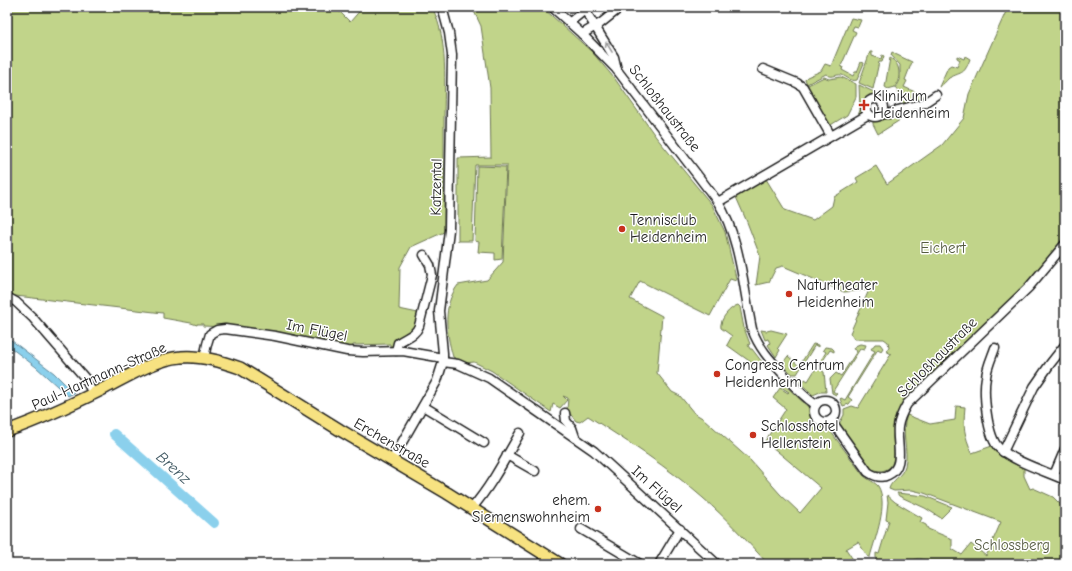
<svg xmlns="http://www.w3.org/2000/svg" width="1072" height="571" viewBox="0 0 1072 571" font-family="'Comic Neue',sans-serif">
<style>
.green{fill:#c1d48a;stroke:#6e7853}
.water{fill:#8bd0ec;stroke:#5f8899}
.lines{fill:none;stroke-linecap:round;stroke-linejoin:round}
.river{stroke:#8bd0ec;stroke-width:10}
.minor-casing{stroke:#1c1c1c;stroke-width:11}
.major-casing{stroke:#1c1c1c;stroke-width:14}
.minor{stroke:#fff;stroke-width:8}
.major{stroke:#f7e281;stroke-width:11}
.oneway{stroke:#999}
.poi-dot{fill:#c8321e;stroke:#fff;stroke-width:1.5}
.labels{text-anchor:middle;stroke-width:3;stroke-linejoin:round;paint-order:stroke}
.poi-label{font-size:15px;fill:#1c1c1c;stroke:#fff;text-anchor:start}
.street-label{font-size:15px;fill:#1c1c1c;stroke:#fff}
.park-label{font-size:15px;fill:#565c42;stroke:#fff}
.water-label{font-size:16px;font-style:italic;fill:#435b65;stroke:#fff}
</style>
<rect width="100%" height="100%" fill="#fff"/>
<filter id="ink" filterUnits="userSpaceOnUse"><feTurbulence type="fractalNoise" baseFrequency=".025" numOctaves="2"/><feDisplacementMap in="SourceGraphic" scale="8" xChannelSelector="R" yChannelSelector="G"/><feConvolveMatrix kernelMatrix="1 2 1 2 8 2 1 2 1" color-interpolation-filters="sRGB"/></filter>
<g filter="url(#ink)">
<g class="green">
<path d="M7,7H335L350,22L363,7H432C449,41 444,84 444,121C444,158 444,195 444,232L411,247L400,267L399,309L418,313L413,330L394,348H390V344L353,345L352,349L227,327L203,326V324H197V325L191,323L163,318V313L7,295Z"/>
<path d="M472,7H542L592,52L615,79L656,137L712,205L725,232L736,278V281L730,279L710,316L640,281L630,299L662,316L657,373L672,392L680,396L694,413L704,419L750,460L780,494L800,513L821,488L765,441L786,409L773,398L780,388L788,393L789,392L781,387L783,383L809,408L811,416V422L819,427H826L828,428L863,475C867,479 876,483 878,486C889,504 875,538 870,557H868L858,542L846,549L856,564H768C747,541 726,518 703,498C668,467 628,442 588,416L580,422L576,421L567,410L568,398L563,396L567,400L560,408L553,404L551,412L492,371L474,362L465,363L453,357C446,332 442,306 458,285L487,280L503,262L507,165H475L472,241H458V158L491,157L490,88L481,26Z"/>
<path d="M1008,7H1065V236C1017,299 957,353 900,408C896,416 894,426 893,436C893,446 898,466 885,470C880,472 874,470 870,468L839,424L844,415V409L852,406L858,408L891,354L886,351L889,347L888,342L884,339H854L850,333L869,290L844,292L783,266L776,268L769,282L756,285L760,256L747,222L736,197L766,179L785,210L813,220L832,206L834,197L858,182L856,178L876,166L887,184L942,145L964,118L969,94Z"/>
<path d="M851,18L861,20L858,27L854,26L852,30L856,32L841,66L843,67L842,70L853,76L855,72H857L861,62L864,63L857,80C851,82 847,77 842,75C834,74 833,79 826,74L807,84L805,79L807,77L821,71L825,64L831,66Z"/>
<path d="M870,52H872V56L881,59L882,55L884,56L882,62H879L873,89L859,83Z"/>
<path d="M892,52L894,53L895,54L912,62L905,80L907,81L904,87L924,96L923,98L903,103L896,88L900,80V65L891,55Z"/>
<path d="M957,56L964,59L965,56L970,59C964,75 963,71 949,78C946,81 943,85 939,87L948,67L951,65L957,67L960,60L957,58Z"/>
<path d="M890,58C901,63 901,78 895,87L888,89L885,87Z"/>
<path d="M824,77L829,79L841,77L856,84V97L847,115L829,126L806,86Z"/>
<path d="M859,85L876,93C872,96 867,96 865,101C862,107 864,112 858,116L860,110Z"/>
<path d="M898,115L900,120L878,134L873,124V121Z"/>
<path d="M477,166L506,167L502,259L495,260V253L478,252L479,242L475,241Z"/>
<path d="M738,305L740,307L744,328L750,344L748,345L750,349H752L762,362L759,368L727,345L732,336L721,328C719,320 730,307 738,305Z"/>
<path d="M761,330L767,331L771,330L787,334L778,348L780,350L776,357L768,345L770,343L768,339L765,340Z"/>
<path d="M813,344L818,345V347L815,345L797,374H792L782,364L788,356L799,366Z"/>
<path d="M860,344L866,345L864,350L860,349L833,391L837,394L836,395L832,393L830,379L836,373L841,376L857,351L853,349L855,346Z"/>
<path d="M875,344H880L883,348L881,351L878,349L848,397L852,400L849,404L843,406L840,399L841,398L845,400L875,351L871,349Z"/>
<path d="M825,347L832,348L834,350V352L830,350L818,368L824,372L826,392H820L813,395L794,377L797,376L804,381L805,379L808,381L826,352L823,350Z"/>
<path d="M956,406L965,407C963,428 964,434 972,453L992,446L996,450L1024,466V476L1030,489L1033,488L1053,497L1065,509V564H930C923,558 916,556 910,564H876V553L879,554L889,521L886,520L888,502L887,495L895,502L922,518L920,522L926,525L928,529L952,539V549L962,555L971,544L986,556L1001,522L924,493L912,490L894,491L889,489C891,480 902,477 905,466C909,449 900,434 907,415L930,424L955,420Z"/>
<path d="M897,493L925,496L952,507L941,518L925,508L899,496Z"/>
</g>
<path class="water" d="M7,337L54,373L74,393L68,396L36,367L7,345Z"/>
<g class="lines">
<path class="river" d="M114,434L214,523"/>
<defs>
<g id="minor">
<path d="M552,7L582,34L617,70L718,202C741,240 743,287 752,329C759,349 772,362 786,377C795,387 804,397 816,405"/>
<path d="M583,7L614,57L617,70"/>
<path d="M570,22L585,10"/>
<path d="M582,34L601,23L621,7"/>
<path d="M763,69L797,83L803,87L831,136"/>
<circle cx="875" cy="108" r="9"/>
<path d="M882,114H889L898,110L924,103L936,95"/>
<path d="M718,202L869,114"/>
<path d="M7,297L16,302L32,317L85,378L93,394"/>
<path d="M995,348C992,357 987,367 986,377C983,393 987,437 999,448C1015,462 1045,471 1065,480"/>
<path d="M396,351L398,343C406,337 415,336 419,326L432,275L430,265L424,255"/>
<path d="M204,358L207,344L210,334L217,330L225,329L275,336L347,351L363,352L403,351L443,358"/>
<path d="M443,362L458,364L489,378L594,451L717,564"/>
<circle cx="825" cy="411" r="11"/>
<path d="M423,406L484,443"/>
<path d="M565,413L566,421L572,428L575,437"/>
<path d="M831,420L868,472C874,476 881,479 888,475C906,467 896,443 898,427C899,419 903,411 907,404L1029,287L1065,244"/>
<path d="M1003,452L1034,387L1050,364L1065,345"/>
<path d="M507,455L535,471"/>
<path d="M392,460L437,381L443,362V353L439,311L449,230L452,55L449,33L442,7"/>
<path d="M1054,475L1065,449"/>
<path d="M472,508C491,486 505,459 520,433"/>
<path d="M581,529L640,564"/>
<path d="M659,564L680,529"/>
</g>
<path id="major" d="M7,431C41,419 73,404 105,388C127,377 155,359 181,357C201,355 221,361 240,368L340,430L447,493L560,564"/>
</defs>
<use href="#minor" class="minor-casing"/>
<use href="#major" class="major-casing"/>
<use href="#minor" class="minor"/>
<use href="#major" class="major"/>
</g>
<defs><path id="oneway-shaft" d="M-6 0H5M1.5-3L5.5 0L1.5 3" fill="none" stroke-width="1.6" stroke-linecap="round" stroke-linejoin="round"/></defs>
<use class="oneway" href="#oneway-shaft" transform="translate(609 47) rotate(-121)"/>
</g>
<g class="poi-dot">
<path d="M862 99h4v4h4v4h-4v4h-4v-4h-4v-4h4z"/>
<circle cx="622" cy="229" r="4"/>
<circle cx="789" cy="294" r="4"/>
<circle cx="717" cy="374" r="4"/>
<circle cx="753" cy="435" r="4"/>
<circle cx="598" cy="509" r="4"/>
</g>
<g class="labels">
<g class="poi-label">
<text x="873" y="101">Klinikum<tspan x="873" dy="17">Heidenheim</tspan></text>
<text x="630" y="225">Tennisclub<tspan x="630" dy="17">Heidenheim</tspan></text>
<text x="797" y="290">Naturtheater<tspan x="797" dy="17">Heidenheim</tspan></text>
<text x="725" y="370">Congress Centrum<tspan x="725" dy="17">Heidenheim</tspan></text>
<text x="761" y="431">Schlosshotel<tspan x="761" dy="17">Hellenstein</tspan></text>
<text x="590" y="505" text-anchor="end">ehem.<tspan x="590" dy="17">Siemenswohnheim</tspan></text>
</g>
<g class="street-label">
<text transform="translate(665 108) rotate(52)" y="5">Schloßhaustraße</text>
<text transform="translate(436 187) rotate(-89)" y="5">Katzental</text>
<text transform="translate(317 330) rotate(11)" y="5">Im Flügel</text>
<text transform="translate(937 357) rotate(-45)" y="5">Schloßhaustraße</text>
<text transform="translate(99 376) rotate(-24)" y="5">Paul-Hartmann-Straße</text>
<text transform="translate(392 443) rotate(30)" y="5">Erchenstraße</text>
<text transform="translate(657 489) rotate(42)" y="5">Im Flügel</text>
</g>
<g class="park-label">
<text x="943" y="253">Eichert</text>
<text x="1012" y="550">Schlossberg</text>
</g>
<g class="water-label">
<text transform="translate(174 467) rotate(42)" y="6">Brenz</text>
</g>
</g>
<rect width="1072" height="571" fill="none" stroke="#fff" stroke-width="24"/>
<rect x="12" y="12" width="1048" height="547" fill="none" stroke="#1c1c1c" stroke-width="1.5" filter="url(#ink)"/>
</svg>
